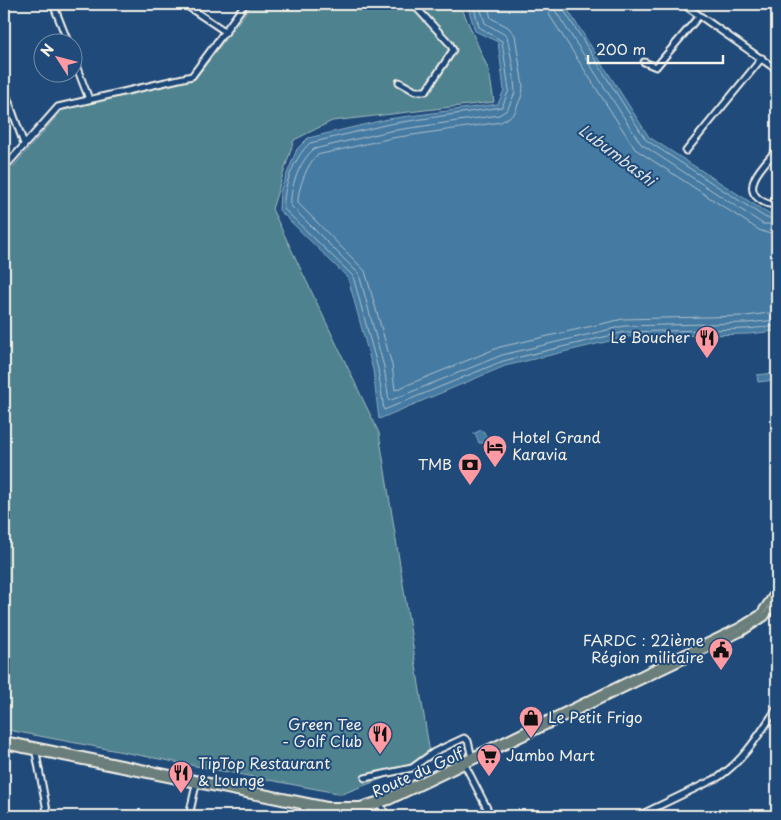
<svg xmlns="http://www.w3.org/2000/svg" width="781" height="820" viewBox="0 0 781 820" font-family="'Playpen Sans',sans-serif">
<style>
.green{fill:#4f828f;stroke:#a2babc}
.water{fill:#457aa2;stroke:#8baabe}
.lines{fill:none;stroke-linecap:round;stroke-linejoin:round}
.shore{stroke:#aec1cc;stroke-width:1}
.minor-casing{stroke:#f4f1e8;stroke-width:9}
.major-casing{stroke:#f4f1e8;stroke-width:10}
.minor{stroke:#1f4a7a;stroke-width:5}
.major{stroke:#6b7f7c;stroke-width:6}
.labels{text-anchor:middle;stroke-width:4;stroke-linejoin:round;paint-order:stroke}
.poi-label{font-size:15px;fill:#f4f1e8;stroke:#1f4a7a;text-anchor:end}
.street-label{font-size:15px;fill:#f4f1e8;stroke:#1f4a7a}
.water-label{font-size:16px;font-style:italic;fill:#dadfde;stroke:#1f4a7a}
</style>
<rect width="100%" height="100%" fill="#1f4a7a"/>
<filter id="ink" filterUnits="userSpaceOnUse"><feTurbulence type="fractalNoise" baseFrequency=".02" numOctaves="2"/><feDisplacementMap in="SourceGraphic" scale="10" xChannelSelector="R" yChannelSelector="G"/><feConvolveMatrix kernelMatrix="1 2 1 2 8 2 1 2 1" color-interpolation-filters="sRGB"/></filter>
<g filter="url(#ink)">
<path class="green" d="M252,4H460L489,71L494,102L332,121L294,140L272,209L379,433L431,760L342,794L8,730L4,718V177L62,110L195,79Z"/>
<g class="water">
<path d="M467,4H564L649,137L769,214L777,212V331L748,334L626,337L505,366L379,419L373,370L348,278L279,210L280,191L297,149L308,138L388,119L498,104L504,90L498,42L475,31Z"/>
<path d="M774,373L775,380L758,382L757,375Z"/>
<path d="M481,430L484,432L487,438L491,440L488,443H479L476,435L473,434Z"/>
</g>
<g class="lines">
<g class="shore">
<path d="M473,4L479,27L502,41L509,90L502,107L389,124L310,143C295,156 282,188 284,209L353,276L378,369L384,410L503,361L625,332L747,329L777,326"/>
<path d="M479,4L485,23L507,36L513,67L515,93L507,110L499,115L390,131L314,149C300,160 289,189 291,206L359,274L384,367L389,401L502,355L624,326L747,323L777,320"/>
<path d="M487,4L491,18L508,27L515,35L523,87L522,95L514,114L501,122L392,138L317,155C307,164 297,191 298,203L365,271L392,365L395,390L500,347L623,319L746,316L777,312"/>
<path d="M546,4L550,16L635,149L759,230L767,233L777,231"/>
<path d="M554,4L556,12L641,144L763,224H777"/>
<path d="M560,4L646,140L766,218L777,217"/>
</g>
<defs>
<g id="minor">
<path d="M53,4L68,42"/>
<path d="M184,4L226,32"/>
<path d="M683,4L777,70"/>
<path d="M72,55L89,99"/>
<path d="M644,62L656,67L699,16"/>
<path d="M399,82L415,91H426L453,50L450,44L413,4"/>
<path d="M4,88L24,144"/>
<path d="M777,149C768,161 740,185 759,199C764,203 771,205 777,205"/>
<path d="M686,151L762,58"/>
<path d="M4,168L58,107L192,76L245,4"/>
<path d="M35,748L48,816"/>
<path d="M464,763L491,816"/>
<path d="M365,778L412,768L434,752L464,738L468,741L472,758"/>
<path d="M379,801L386,816"/>
<path d="M303,802L305,816"/>
<path d="M189,816L197,780"/>
<path d="M638,816L719,777C745,759 760,733 777,708"/>
</g>
<g id="major">
<path d="M4,740L327,806H360L386,798L739,627L760,614L777,589"/>
<path d="M4,745L326,810L354,812L389,801L742,632L765,617L777,601"/>
</g>
</defs>
<use href="#minor" class="minor-casing"/>
<use href="#major" class="major-casing"/>
<use href="#minor" class="minor"/>
<use href="#major" class="major"/>
</g>
</g>
<defs>
<symbol id="restaurant-pin" viewBox="-11 -11 22 30"><path d="M0 17L-7.5 6A9.5 9.5 0 1 1 7.5 6Z" fill="#ff9aa2" stroke="#1f4a7a"/><path d="M-5-6h1v4h1v-4h1v4h1v-4h1v5L-1.5 .5V6h-2V.5L-5-1ZM5-6V6H3V1.5H1.5Q1.5-4 5-6Z" fill="#111"/></symbol>
<symbol id="hotel-pin" viewBox="-11 -11 22 30"><path d="M0 17L-7.5 6A9.5 9.5 0 1 1 7.5 6Z" fill="#ff9aa2" stroke="#1f4a7a"/><path d="M-6-4.5h1.5V1H6V5H4.5V3h-9V5H-6ZM-4 0a1.8 1.8 0 1 1 3.6 0ZM.5 0V-2.5h3Q6-2.5 6 0Z" fill="#111"/></symbol>
<symbol id="bank-pin" viewBox="-11 -11 22 30"><path d="M0 17L-7.5 6A9.5 9.5 0 1 1 7.5 6Z" fill="#ff9aa2" stroke="#1f4a7a"/><path d="M-6-4H6V4H-6ZM0-2.3a2.3 2.3 0 1 0 0 4.6a2.3 2.3 0 1 0 0-4.6Z" fill="#111"/></symbol>
<symbol id="civic-pin" viewBox="-11 -11 22 30"><path d="M0 17L-7.5 6A9.5 9.5 0 1 1 7.5 6Z" fill="#ff9aa2" stroke="#1f4a7a"/><path d="M-.6-6.5H3V-4.5H.6V-3L4-1V1h2V6H-6V1h2V-1L-.6-3ZM-1.2 2.5V6h2.4V2.5Z" fill="#111"/></symbol>
<symbol id="shop-pin" viewBox="-11 -11 22 30"><path d="M0 17L-7.5 6A9.5 9.5 0 1 1 7.5 6Z" fill="#ff9aa2" stroke="#1f4a7a"/><path d="M-5-2.5h2.3a2.7 3.5 0 0 1 5.4 0H5L5.5 6h-11ZM-1.5-2.5h3a1.5 2.3 0 0 0-3 0Z" fill="#111"/></symbol>
<symbol id="supermarket-pin" viewBox="-11 -11 22 30"><path d="M0 17L-7.5 6A9.5 9.5 0 1 1 7.5 6Z" fill="#ff9aa2" stroke="#1f4a7a"/><path d="M-6-5.5h2.5l.6 2H6L4.5 2H-2.5L-4.4-4H-6ZM-1.5 3.2a1.3 1.3 0 1 0 .1 0ZM3 3.2a1.3 1.3 0 1 0 .1 0Z" fill="#111"/></symbol>
</defs>
<g fill-rule="evenodd">
<use href="#restaurant-pin" x="693" y="324" width="28" height="38"/>
<use href="#hotel-pin" x="481" y="433" width="28" height="38"/>
<use href="#bank-pin" x="456" y="451" width="28" height="38"/>
<use href="#civic-pin" x="707" y="636" width="28" height="38"/>
<use href="#shop-pin" x="517" y="704" width="28" height="38"/>
<use href="#restaurant-pin" x="366" y="720" width="28" height="38"/>
<use href="#supermarket-pin" x="475" y="742" width="28" height="38"/>
<use href="#restaurant-pin" x="167" y="759" width="28" height="38"/>
</g>
<g class="labels">
<g class="poi-label">
<text x="690" y="343">Le Boucher</text>
<text x="512" y="443" text-anchor="start">Hotel Grand<tspan x="512" dy="17">Karavia</tspan></text>
<text x="452" y="470">TMB</text>
<text x="704" y="646">FARDC : 22ième<tspan x="704" dy="17">Région militaire</tspan></text>
<text x="548" y="723" text-anchor="start">Le Petit Frigo</text>
<text x="362" y="730">Green Tee<tspan x="362" dy="17">- Golf Club</tspan></text>
<text x="506" y="761" text-anchor="start">Jambo Mart</text>
<text x="198" y="769" text-anchor="start">TipTop Restaurant<tspan x="198" dy="17">&amp; Lounge</tspan></text>
</g>
<g class="street-label">
<text transform="translate(418 773) rotate(-24)" y="5">Route du Golf</text>
</g>
<g class="water-label">
<text transform="translate(617 155) rotate(37)" y="6">Lubumbashi</text>
</g>
</g>
<rect width="781" height="820" fill="none" stroke="#1f4a7a" stroke-width="20"/>
<rect x="10" y="10" width="761" height="800" fill="none" stroke="#f4f1e8" stroke-width="2" filter="url(#ink)"/>
<g transform="translate(58 58) rotate(306)"><circle r="24" fill="#1f4a7a" stroke="#748da6"/>
<path d="M0-4L9 19L0 12L-9 19Z" fill="#ff9aa2"/>
<text y="-8" font-size="14" font-weight="bold" text-anchor="middle" fill="#f4f1e8">N</text>
</g>
<path d="M588 55v8h135v-8" fill="none" stroke="#f4f1e8" stroke-width="2.5"/>
<text x="596" y="55" font-size="15" fill="#f4f1e8" stroke="#1f4a7a" stroke-width="4" paint-order="stroke">200 m</text>
</svg>
